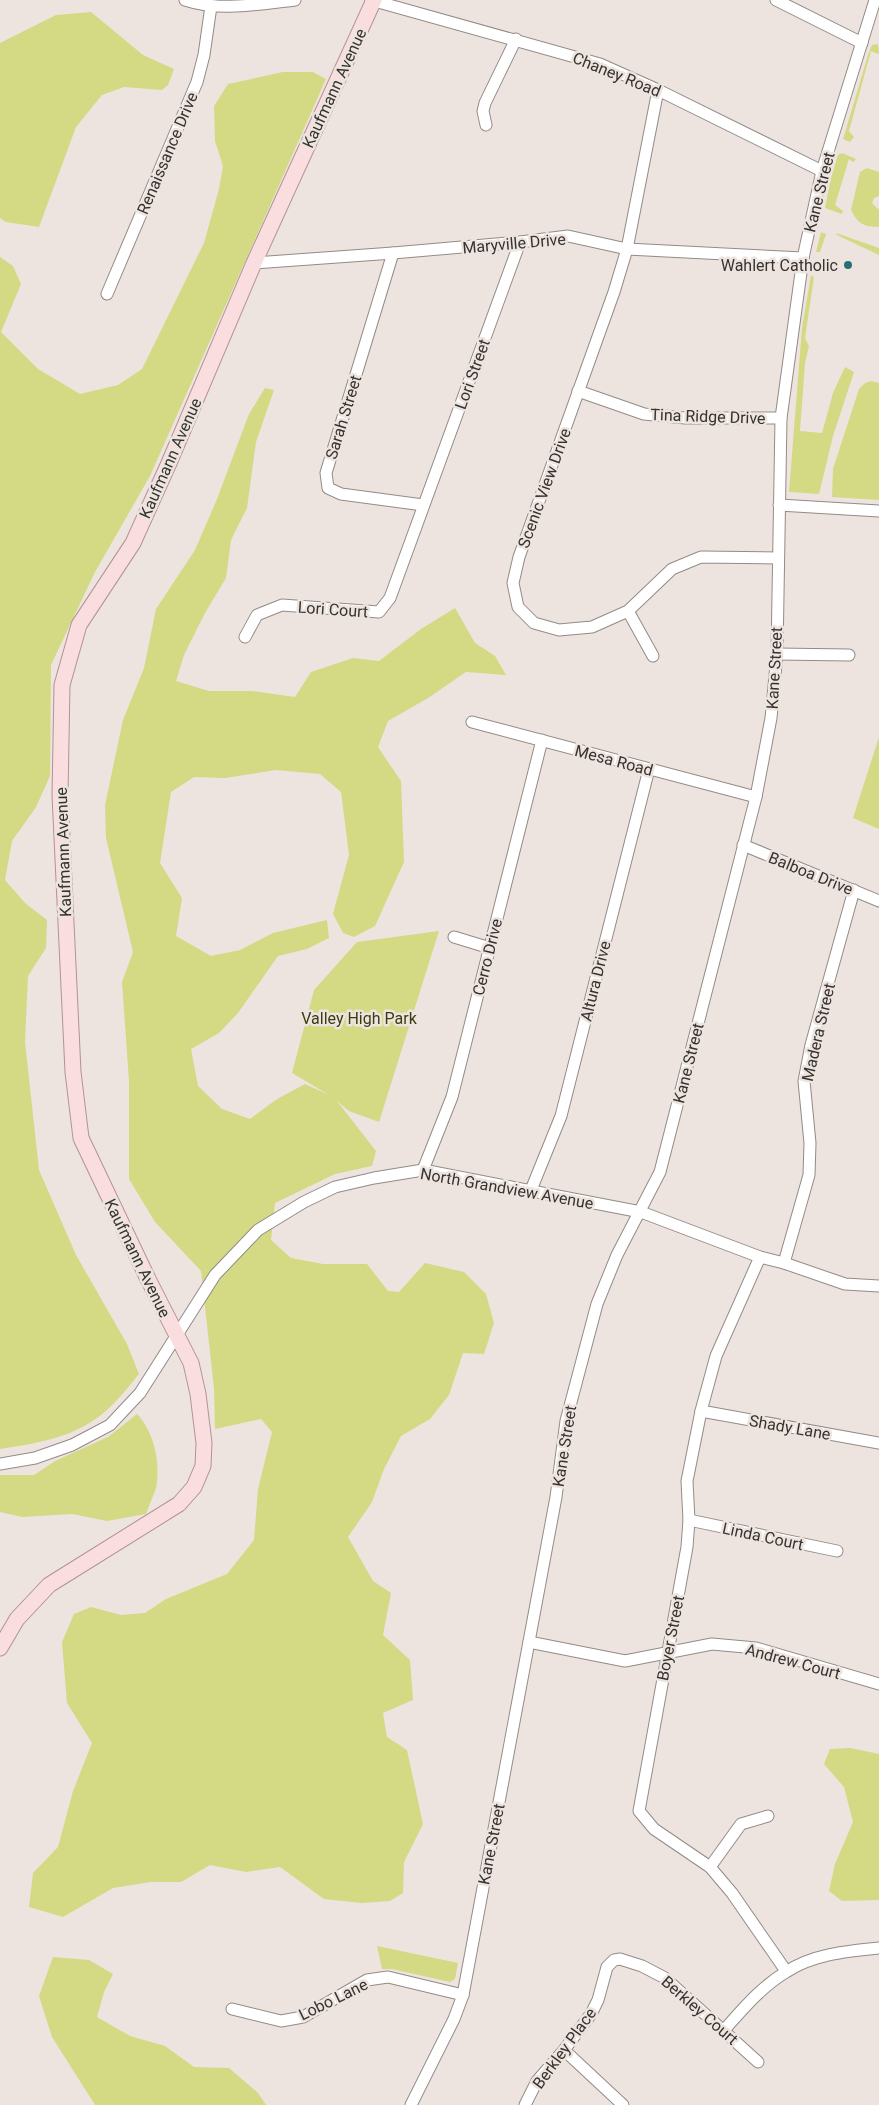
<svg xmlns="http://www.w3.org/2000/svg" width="879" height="2105" viewBox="0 0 879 2105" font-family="Roboto,sans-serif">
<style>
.green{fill:#d4d984}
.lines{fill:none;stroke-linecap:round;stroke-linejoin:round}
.minor-casing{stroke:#938b87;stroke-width:13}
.major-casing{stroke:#b29293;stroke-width:17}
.minor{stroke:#fff;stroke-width:11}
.major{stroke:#f9dddf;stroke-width:15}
.poi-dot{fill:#27707a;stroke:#ede4df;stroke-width:2}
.labels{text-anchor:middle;stroke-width:5;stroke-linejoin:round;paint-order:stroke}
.street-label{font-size:16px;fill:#363230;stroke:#ede4df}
.poi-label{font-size:16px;fill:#363230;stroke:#ede4df;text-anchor:end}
.park-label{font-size:16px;fill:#3a3c10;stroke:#ede4df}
</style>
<rect width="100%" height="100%" fill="#ede4df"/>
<g class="green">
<path d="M91,12L143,55L174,69L168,85L162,90L124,87L102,95L76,127L39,227L6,222L0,218V43L56,15Z"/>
<path d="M878,44L879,53L878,54L871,51L849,131L854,137L850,142L843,139L844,136L868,55L872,45Z"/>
<path d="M283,72H313L326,79L150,476L95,572L51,665L50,776L36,807L12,841L5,880L25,903L47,920L46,948L28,976L25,1042L39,1170L76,1255L127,1344L139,1374C129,1386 119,1399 108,1409C78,1437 39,1443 0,1449V257L13,266L21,284L1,332L38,369L80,394L118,385L142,369L204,243L219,189L223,166L215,141L214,106L228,84Z"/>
<path d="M842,153L856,159L853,162L849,159L835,205L843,211L842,214L825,208L831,178L838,155Z"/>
<path d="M867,168L879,172V196L874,198L872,203L879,210V227C864,227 858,224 851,210L860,172Z"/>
<path d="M821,232L826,234L820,252H816Z"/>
<path d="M836,233L879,248V255L837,235Z"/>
<path d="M811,275L814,277L805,338L809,346L805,363L800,431L822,433L833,393L845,367L854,372L833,436L819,494L789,492L802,328Z"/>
<path d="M871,381L879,383V500L832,497L833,469L859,389L865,383Z"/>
<path d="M265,388L274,390L256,442L247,508L231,540L226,578L205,613L184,655L176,681L209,691H252L295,697L311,672L353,658L379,661L421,629L455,608L475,643L495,656L506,675L466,672L428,698L388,721L378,747L401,781L404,862L375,926L354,937L343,933L333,914L349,855L341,792L320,774L276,770L225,778L194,777L171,792L160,863L182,898L176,936L211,956L240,950L273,933L327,920L329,938L307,949L278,956L238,1013L219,1033L191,1049L198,1086L222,1109L250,1119L277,1099L305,1084L329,1095L292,1073L314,990L357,942L439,931L379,1122L349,1111L337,1101L376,1151L372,1166L335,1174L275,1203L271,1240L291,1258L323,1264H367L388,1291L399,1292L425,1263L464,1272L486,1294L494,1323L484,1354L463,1353L449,1395L430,1419L401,1436L384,1469L372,1502L348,1537L373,1581L391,1593L383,1635L410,1660L413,1700L383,1713L387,1737L407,1750L423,1824L404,1862L403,1893L390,1901L362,1903L324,1899L280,1867L246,1872L210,1865L181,1882H151L113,1888L63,1917L29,1907L33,1873L58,1847L73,1791L92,1743L67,1703L62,1642L74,1614L91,1607L121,1615L145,1613L166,1599L227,1574L254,1540L258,1489L272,1432L261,1419L215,1429L214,1388L201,1271L155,1222L129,1179V1081L122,982L133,952L106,838L105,805L123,720L144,668L156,609L195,550L217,499L249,414Z"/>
<path d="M879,737V829L853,818Z"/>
<path d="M137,1414C154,1432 161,1463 156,1488C153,1497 149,1505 146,1514L107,1521L72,1514L22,1517L0,1512V1475H34L55,1461L108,1437Z"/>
<path d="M850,1748L879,1754V1900L842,1901L829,1891L835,1864L853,1822L844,1787L824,1764L830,1749Z"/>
<path d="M377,1946L458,1963L455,1979L450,1982L392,1969H382Z"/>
<path d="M53,1957L89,1960L113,1974L104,1992L97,2017L130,2036L165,2046L194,2067L229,2068L258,2093L266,2105H95L52,2037L39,1996Z"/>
</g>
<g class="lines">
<defs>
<g id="minor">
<path d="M185,0C221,12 258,4 295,0"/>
<path d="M371,0L600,64L658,90L822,171"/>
<path d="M776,0L862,43"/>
<path d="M658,90L627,249L614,292L519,557L513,583L518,607L534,623L559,630L592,627L628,611L672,569L701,557L778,558"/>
<path d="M486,125L483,111L485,103L516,39"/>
<path d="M393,253L326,473L328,488L341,494L423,505"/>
<path d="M254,263L393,253L520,242L568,236L627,249L803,258"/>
<path d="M107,294L197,82L204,55L211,6"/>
<path d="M578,391L644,414L685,418H781"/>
<path d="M779,505L879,511"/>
<path d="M628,611L653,656"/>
<path d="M245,637L257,615L282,605L379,612L390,598L520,242"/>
<path d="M777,654L849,655"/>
<path d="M472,722L756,797"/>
<path d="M743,845L879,901"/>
<path d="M454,937L490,948"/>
<path d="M423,1170L452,1097L542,740"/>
<path d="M531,1190L561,1116L649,769"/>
<path d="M760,1257L716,1356L701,1411L687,1481L689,1520L687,1547L639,1811L654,1829L710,1867L732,1893L786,1971"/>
<path d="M784,1263L809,1175L810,1143L804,1081L811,1045L854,890"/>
<path d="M701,1411L879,1443"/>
<path d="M0,1464L35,1458L72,1445L110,1425L140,1393L215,1275L258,1230L304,1202L335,1187L374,1178L423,1170L641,1212L760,1257L784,1263L845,1284L879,1286"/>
<path d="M689,1520L837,1551"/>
<path d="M529,1642L625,1661L712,1644L756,1648L879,1684"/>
<path d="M710,1867L741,1824L768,1816"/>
<path d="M232,2009L281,2021L303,2017L367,1980L388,1977L463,1995"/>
<path d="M724,2030C743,2009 761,1987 786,1972C813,1954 848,1951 879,1948"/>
<path d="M564,2050L623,2105"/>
<path d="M411,2105L454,2019L463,1995L556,1497L566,1421L597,1304L617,1255L660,1172L756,797L771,718L777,654L781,418L803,258L822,171L875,0"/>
<path d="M525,2105L537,2081L564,2050L591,2014L598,2000L607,1967L614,1960L620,1959L642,1966L665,1978L758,2062"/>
</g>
<path id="major" d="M0,1648L17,1619L49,1585L179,1504L194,1487L203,1466L204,1443L198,1394L191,1363L148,1279L81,1138L73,1072L60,795L62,685L79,625L133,543L169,463L254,263L374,0"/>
</defs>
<use href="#minor" class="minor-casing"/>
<use href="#major" class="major-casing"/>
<use href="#minor" class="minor"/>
<use href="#major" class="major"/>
</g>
<circle class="poi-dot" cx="848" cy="265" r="5"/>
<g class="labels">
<g class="street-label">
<text transform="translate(617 74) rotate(22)" y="6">Chaney Road</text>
<text transform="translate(334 88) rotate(-65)" y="6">Kaufmann Avenue</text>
<text transform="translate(167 153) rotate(-67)" y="6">Renaissance Drive</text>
<text transform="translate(819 192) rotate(-76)" y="6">Kane Street</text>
<text transform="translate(514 243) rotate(-5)" y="6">Maryville Drive</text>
<text transform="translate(472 374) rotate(-70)" y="6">Lori Street</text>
<text transform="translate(708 416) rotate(2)" y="6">Tina Ridge Drive</text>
<text transform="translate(343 417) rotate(-73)" y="6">Sarah Street</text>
<text transform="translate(170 458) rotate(-66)" y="6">Kaufmann Avenue</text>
<text transform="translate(544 488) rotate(-70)" y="6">Scenic View Drive</text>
<text transform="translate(333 609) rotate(4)" y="6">Lori Court</text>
<text transform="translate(774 668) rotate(-87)" y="6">Kane Street</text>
<text transform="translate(614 760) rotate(15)" y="6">Mesa Road</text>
<text transform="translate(63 852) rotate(-92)" y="6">Kaufmann Avenue</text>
<text transform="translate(811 873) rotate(22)" y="6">Balboa Drive</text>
<text transform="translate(487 957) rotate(-76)" y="6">Cerro Drive</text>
<text transform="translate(595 981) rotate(-76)" y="6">Altura Drive</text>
<text transform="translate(818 1032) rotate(-77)" y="6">Madera Street</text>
<text transform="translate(688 1063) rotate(-76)" y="6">Kane Street</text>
<text transform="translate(507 1188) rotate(10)" y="6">North Grandview Avenue</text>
<text transform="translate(138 1258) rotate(64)" y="6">Kaufmann Avenue</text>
<text transform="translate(790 1427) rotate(10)" y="6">Shady Lane</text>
<text transform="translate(564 1446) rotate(-81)" y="6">Kane Street</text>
<text transform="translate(763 1536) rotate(12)" y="6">Linda Court</text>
<text transform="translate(670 1638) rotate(-79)" y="6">Boyer Street</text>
<text transform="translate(793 1661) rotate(15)" y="6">Andrew Court</text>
<text transform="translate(491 1844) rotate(-79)" y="6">Kane Street</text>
<text transform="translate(333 1999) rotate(-26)" y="6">Lobo Lane</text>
<text transform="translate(700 2010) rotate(41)" y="6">Berkley Court</text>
<text transform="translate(564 2048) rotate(-54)" y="6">Berkley Place</text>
</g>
<g class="poi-label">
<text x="838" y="271">Wahlert Catholic</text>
</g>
<g class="park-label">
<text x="359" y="1024">Valley High Park</text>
</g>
</g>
</svg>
